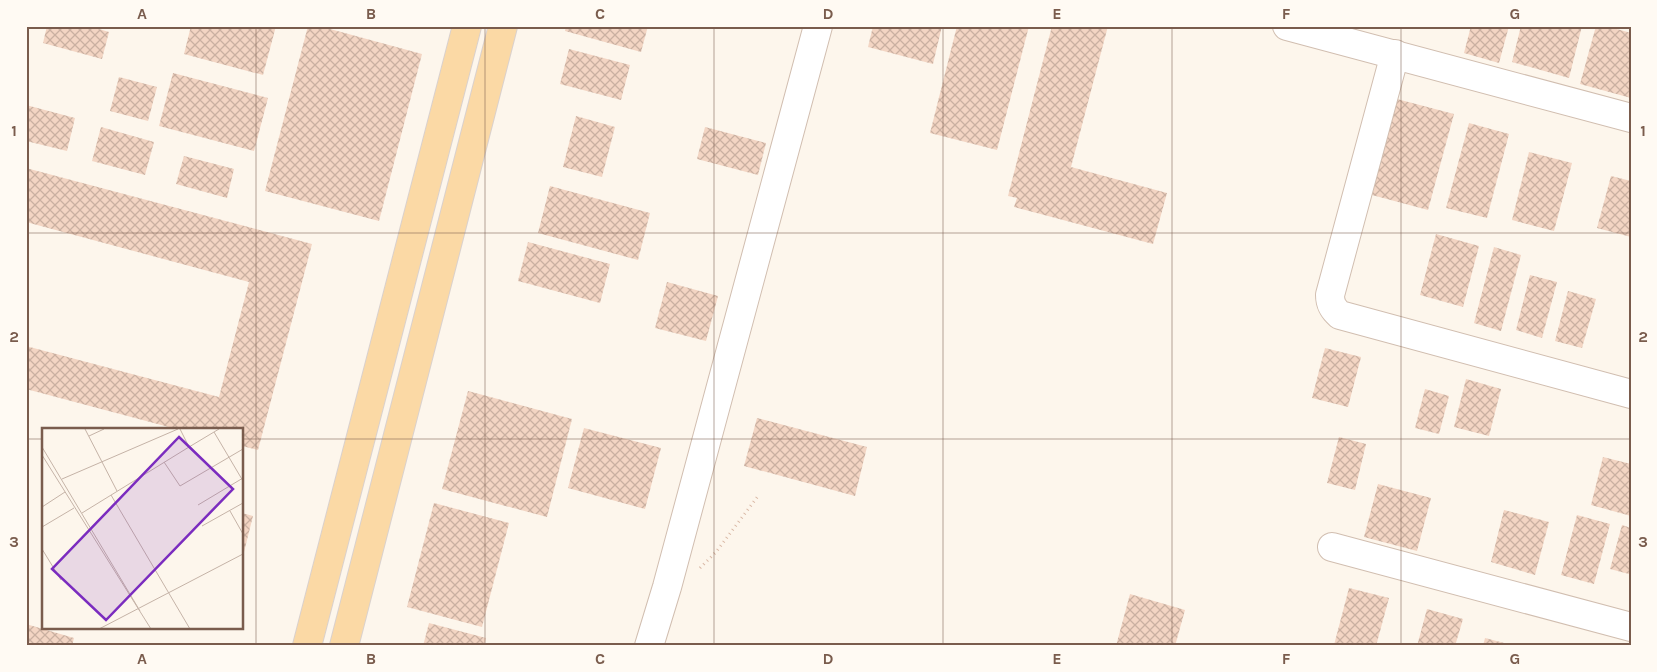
<svg xmlns="http://www.w3.org/2000/svg" width="1657" height="672" viewBox="0 0 1657 672" font-family="Karla,sans-serif">
<style>
.building{fill:url(#building-cross-hatch)}
.lines{fill:none;stroke-linecap:round;stroke-linejoin:round}
.minor-casing{stroke:#d1beb0;stroke-width:30}
.major-casing{stroke:#dad1cd;stroke-width:30}
.path{stroke:#d9b8a5;stroke-width:3;stroke-dasharray:1 4;stroke-linecap:butt}
.minor{stroke:#fff;stroke-width:28}
.major{stroke:#fbd9a5;stroke-width:28}
.grid{fill:none;stroke:#7a5c4d;stroke-width:1;stroke-opacity:0.55}
.inset-road{fill:none;stroke:#c5b3a7;stroke-width:1}
.view{fill:#7b2cbf;fill-opacity:0.15;stroke:#7b2cbf;stroke-width:2.5}
.inset-edge{fill:none;stroke:#7a5c4d;stroke-width:2.5}
.neatline{fill:none;stroke:#7a5c4d;stroke-width:2}
.grid-label{font-size:16px;text-anchor:middle;font-weight:bold;fill:#7a5c4d}
</style>
<defs>
<pattern id="building-cross-hatch" width="8" height="8" patternUnits="userSpaceOnUse" patternTransform="scale(1.25)"><rect width="8" height="8" fill="#f3d5c3"/><path d="M0 0l8 8M0 8l8-8" fill="none" stroke="#cab0a1"/></pattern>
</defs>
<rect width="100%" height="100%" fill="#fdf6ec"/>
<g class="building">
<path d="M47,26H89L109,32L102,59L43,43Z"/>
<path d="M191,26H276L263,75L184,54Z"/>
<path d="M308,26H319L422,54L379,221L265,191Z"/>
<path d="M566,26H648L641,52L565,31Z"/>
<path d="M873,26H942L933,64L868,47Z"/>
<path d="M957,26H1029L997,150L930,133Z"/>
<path d="M1052,26H1108L1071,167L1167,193L1153,244L1014,207L1017,198L1008,196Z"/>
<path d="M1471,26H1509L1499,63L1464,53Z"/>
<path d="M1521,26H1582L1569,78L1512,62Z"/>
<path d="M1596,26H1606L1631,33V98L1580,84Z"/>
<path d="M569,49L630,65L621,100L560,84Z"/>
<path d="M173,73L268,98L254,151L159,126Z"/>
<path d="M119,77L157,87L148,121L110,111Z"/>
<path d="M1397,99L1454,114L1428,210L1372,195Z"/>
<path d="M26,105L75,118L67,151L26,141Z"/>
<path d="M576,116L615,127L602,177L563,167Z"/>
<path d="M1469,123L1509,134L1487,218L1446,208Z"/>
<path d="M101,127L154,142L145,175L92,161Z"/>
<path d="M705,127L766,143L758,175L697,159Z"/>
<path d="M1529,152L1572,163L1554,231L1512,220Z"/>
<path d="M184,156L234,169L227,198L176,184Z"/>
<path d="M26,168L312,244L258,450L242,446V430H180L26,389V346L219,397L249,282L26,222Z"/>
<path d="M1611,176L1631,181V237L1597,228Z"/>
<path d="M550,186L650,213L638,260L538,233Z"/>
<path d="M1436,234L1479,246L1463,307L1420,295Z"/>
<path d="M528,242L610,264L600,303L518,281Z"/>
<path d="M1494,247L1521,255L1501,331L1474,323Z"/>
<path d="M1530,275L1557,282L1542,338L1516,330Z"/>
<path d="M667,282L718,296L706,341L655,328Z"/>
<path d="M1568,291L1596,299L1582,348L1555,341Z"/>
<path d="M1325,348L1361,357L1348,407L1312,398Z"/>
<path d="M1466,379L1501,389L1489,436L1454,427Z"/>
<path d="M1425,389L1449,396L1439,434L1415,428Z"/>
<path d="M468,391L572,419L547,517L442,489Z"/>
<path d="M757,418L867,447L855,496L744,466Z"/>
<path d="M584,428L661,448L645,509L568,488Z"/>
<path d="M1339,437L1366,444L1355,490L1327,483Z"/>
<path d="M1603,457L1631,464V516L1591,505Z"/>
<path d="M1378,484L1431,498L1417,551L1364,537Z"/>
<path d="M434,503L509,523L482,627L407,607Z"/>
<path d="M1504,510L1549,522L1535,575L1491,562Z"/>
<path d="M242,513L253,516L243,556H242Z"/>
<path d="M1577,515L1610,524L1594,584L1561,575Z"/>
<path d="M1622,525L1631,528V568L1629,574L1610,569Z"/>
<path d="M1349,588L1389,598L1376,646L1334,645Z"/>
<path d="M1130,594L1185,610L1175,646H1116Z"/>
<path d="M1427,609L1463,619L1455,646H1417Z"/>
<path d="M429,623L486,638L484,646H423Z"/>
<path d="M26,624L74,638L72,646H26Z"/>
<path d="M1485,638L1512,645V646H1483Z"/>
</g>
<g class="lines">
<defs>
<g id="minor">
<path d="M1287,26L1631,118"/>
<path d="M1395,54L1330,295C1330,304 1333,309 1340,315L1631,394"/>
<path d="M1332,547L1631,627"/>
<path d="M649,646L667,587L818,26"/>
</g>
<g id="major">
<path d="M307,646L467,26"/>
<path d="M344,646L503,26"/>
</g>
</defs>
<use href="#minor" class="minor-casing"/>
<use href="#major" class="major-casing"/>
<path class="path" d="M700,568L716,552L758,496"/>
<use href="#minor" class="minor"/>
<use href="#major" class="major"/>
</g>
<path class="grid" d="M256,26V646M485,26V646M714,26V646M943,26V646M1172,26V646M1401,26V646M26,233H1631M26,439H44M242,439H1631"/>
<g transform="translate(42 428)">
<rect width="201" height="201" fill="#fdf6ec"/>
<path class="inset-road" d="M43,1L75,63M172,4L201,53M47,8L62,1M0,19L98,183M147,19L177,1M0,27L109,201M122,34L138,58L201,21M20,51L136,1M69,67L148,201M156,77L201,50M0,79L23,64M188,83L201,106M40,85L147,19L138,1M160,98L201,75M0,99L32,80M0,121L19,152M57,201L201,126"/>
<path class="view" d="M137,9L191,61L64,192L10,141Z"/>
<rect width="201" height="201" class="inset-edge"/>
</g>
<rect width="1657" height="672" fill="none" stroke="#fffaf3" stroke-width="55"/>
<rect x="28" y="28" width="1602" height="616" class="neatline"/>
<g class="grid-label">
<text x="142" y="19">A</text>
<text x="371" y="19">B</text>
<text x="600" y="19">C</text>
<text x="828" y="19">D</text>
<text x="1057" y="19">E</text>
<text x="1286" y="19">F</text>
<text x="1515" y="19">G</text>
<text x="14" y="136">1</text>
<text x="1643" y="136">1</text>
<text x="14" y="342">2</text>
<text x="1643" y="342">2</text>
<text x="14" y="547">3</text>
<text x="1643" y="547">3</text>
<text x="142" y="664">A</text>
<text x="371" y="664">B</text>
<text x="600" y="664">C</text>
<text x="828" y="664">D</text>
<text x="1057" y="664">E</text>
<text x="1286" y="664">F</text>
<text x="1515" y="664">G</text>
</g>
</svg>
